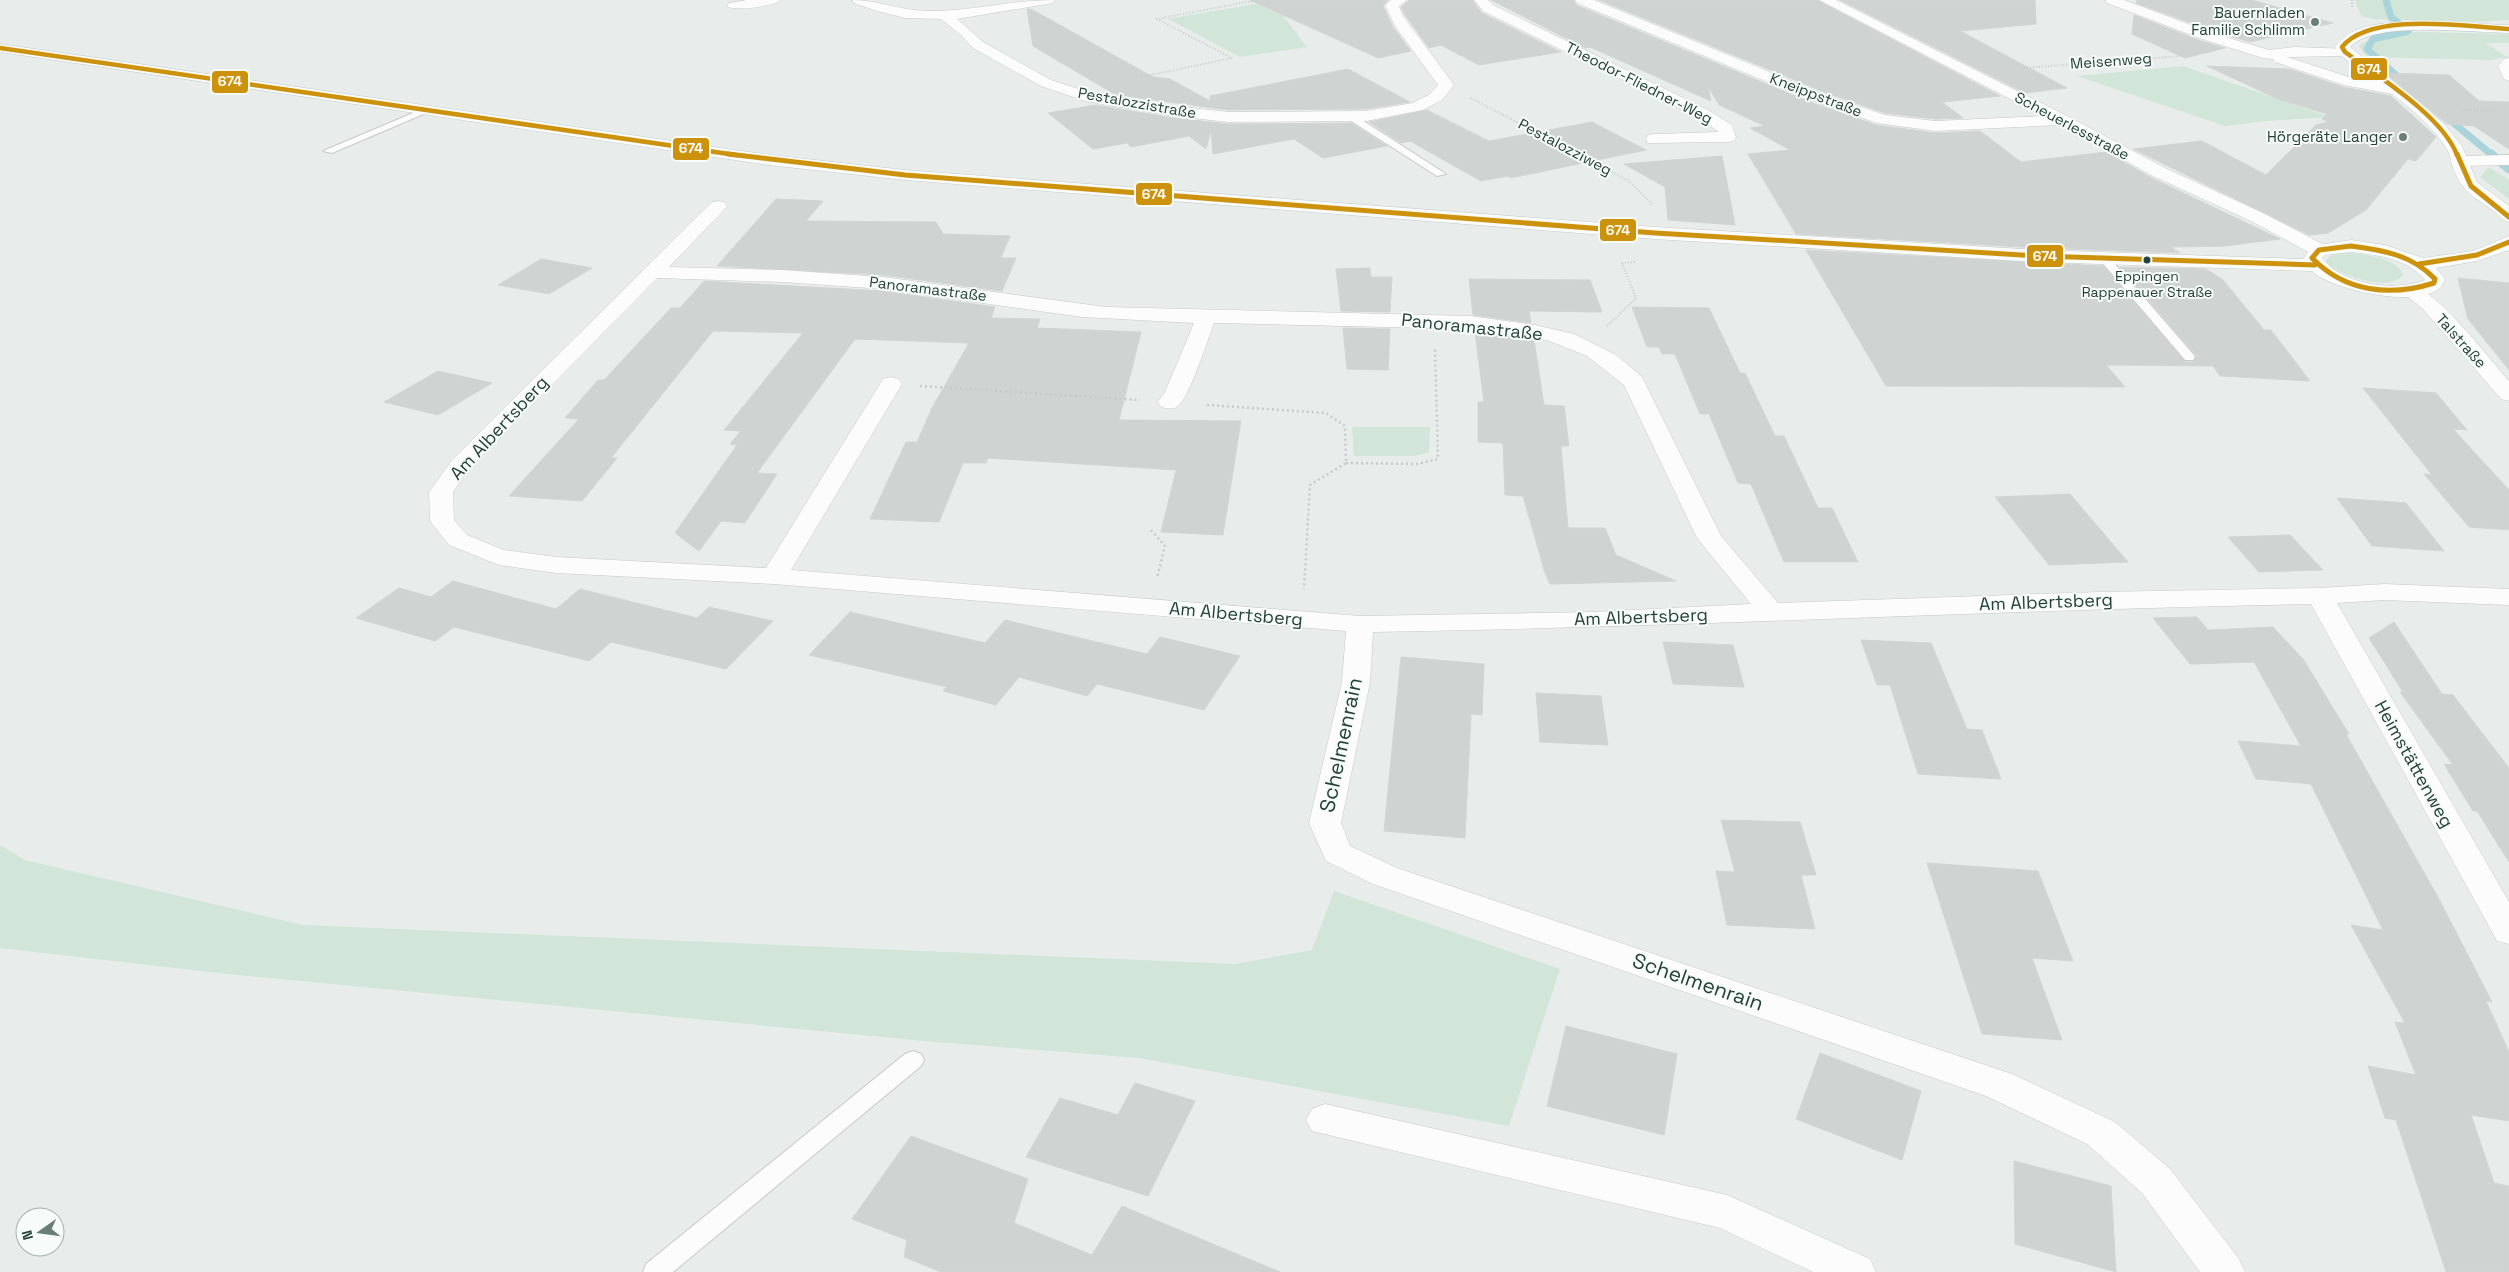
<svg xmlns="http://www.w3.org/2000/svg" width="2509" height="1272" viewBox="0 0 2509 1272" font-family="'Space Grotesk',sans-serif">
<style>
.green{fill:#d1e6d8}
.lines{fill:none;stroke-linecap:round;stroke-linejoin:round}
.stream-far1{stroke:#a9d4db;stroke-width:7}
.stream{stroke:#a9d4db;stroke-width:9}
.building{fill:#cfd4d2;stroke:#d1d6d4}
.lane-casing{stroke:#c5cac8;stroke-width:2}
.street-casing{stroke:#c5cac8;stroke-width:1}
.secondary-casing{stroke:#c3cbc8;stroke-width:1}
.path-far1{stroke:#c3ccca;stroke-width:2;stroke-dasharray:1 2;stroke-linecap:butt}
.path{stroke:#c3ccca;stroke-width:2.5;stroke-dasharray:2 3;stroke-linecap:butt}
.lane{fill:#fcfcfc;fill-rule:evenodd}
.street{fill:#fcfcfc;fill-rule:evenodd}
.secondary{fill:#fcfcfc;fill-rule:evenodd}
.bus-1-far1-casing{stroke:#f7fbf9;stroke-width:6}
.bus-1-casing{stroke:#f7fbf9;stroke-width:8}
.bus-1-far1{stroke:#cd920c;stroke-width:4.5}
.bus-1{stroke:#cd920c;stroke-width:5}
.poi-dot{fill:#697e78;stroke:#f7fbf9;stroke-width:2}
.bus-dot{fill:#24423a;stroke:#f7fbf9;stroke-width:2}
.labels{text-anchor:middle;stroke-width:4;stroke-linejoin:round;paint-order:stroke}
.far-bus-label{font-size:14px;fill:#24423a;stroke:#f7fbf9}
.far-poi-label{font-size:15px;fill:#24423a;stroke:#f7fbf9;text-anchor:end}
.far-street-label{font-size:15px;fill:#24423a;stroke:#f7fbf9}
.street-label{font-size:18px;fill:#24423a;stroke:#f7fbf9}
.near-street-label{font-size:21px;fill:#24423a;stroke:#f7fbf9}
.line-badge{stroke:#f7fbf9;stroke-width:2}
.badge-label{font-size:14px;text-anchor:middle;font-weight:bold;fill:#fff}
</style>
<rect width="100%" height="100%" fill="#e8edeb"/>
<g class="green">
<path d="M2355,0H2509V20L2474,22L2374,19L2361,16Z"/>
<path d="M1272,1L1307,47L1240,57L1168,19Z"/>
<path d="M2418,32L2509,34V43H2486L2507,57L2491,60L2367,57L2359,46C2376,32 2398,33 2418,32Z"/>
<path d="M2183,66L2330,117L2267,121L2225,126L2077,76Z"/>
<path d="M2489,167L2509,180V199L2480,177Z"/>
<path d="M2340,253C2356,253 2398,256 2403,275C2387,294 2339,274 2325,262L2331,255Z"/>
<path d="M1352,427H1430L1429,452L1414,456H1354Z"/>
<path d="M0,845L25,860L303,925L1235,964L1312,950L1334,891L1560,969L1509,1126L1139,1058L924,1041L227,974L0,948Z"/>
</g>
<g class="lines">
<g class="stream-far1">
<path d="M2386,0L2391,17L2408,31L2373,39L2367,49L2405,83"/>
<path d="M2444,115L2492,155"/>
</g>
<path class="stream" d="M2491,154L2509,169"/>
</g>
<g class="building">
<path d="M1250,0H1388L1383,6L1393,27L1411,51L1378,58Z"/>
<path d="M1409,0H1472L1482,13L1561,52L1479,65L1441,45L1429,48L1405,15L1401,7Z"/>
<path d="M1491,0H1573L1576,5L1810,102L1876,125L1935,133L1980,131L2021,162L2106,152L2152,178L2280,239L2225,246L2171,247L2180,253L2040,248L1796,234L1748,154L1790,150L1750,128L1765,126L1719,105L1708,86L1711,101L1590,47L1585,48Z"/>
<path d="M1599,0H1817L2000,96L1942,102L1963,118L1935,119L1885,113L1824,92Z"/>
<path d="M1840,0H2035L2036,24L1960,31L2067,88L2025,93Z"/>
<path d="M2137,0H2252L2333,23L2250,42L2213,31L2136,3Z"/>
<path d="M1027,9H1031L1153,77L1170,79L1210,101V96L1348,69L1410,102L1366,109L1229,110L1116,95L1033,46Z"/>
<path d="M2134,15L2201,41L2225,48L2185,58L2132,34Z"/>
<path d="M2207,66L2290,69L2343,87L2391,96L2436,137L2416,161L2408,159L2366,210L2328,233L2309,235L2133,149L2202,141L2266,175L2316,125L2328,122L2322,119L2327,114L2278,99Z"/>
<path d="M2385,73L2449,75L2479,101L2509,102V149L2474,126L2447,124Z"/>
<path d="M1096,105L1173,118L1229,124L1351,123L1387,146L1323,158L1294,139L1213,154L1211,130L1206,149L1189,136L1131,147L1127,143L1093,149L1048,113Z"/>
<path d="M1427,110L1489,141L1592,122L1646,150L1511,178L1508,176L1481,181L1410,141L1401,143L1369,122Z"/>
<path d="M1722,156L1735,225L1668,220L1665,187L1624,164Z"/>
<path d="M776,199L823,201L806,221L936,222L943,234L1010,236L1001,258H1016L1002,291L883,275L717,266Z"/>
<path d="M1806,250L2103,266L2185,362H2193L2197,356L2120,267L2206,269L2223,280L2264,330H2271L2310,381L2220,376L2213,366L2106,365L2125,387L1886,386Z"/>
<path d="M541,259L592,268L549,294L498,285Z"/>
<path d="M1370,268L1371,277H1392L1390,312L1341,311L1336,269Z"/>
<path d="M2458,278L2509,283V370L2468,319Z"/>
<path d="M1469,279L1590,280L1602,312L1529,311L1531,323L1473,315Z"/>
<path d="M704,281L883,291L995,307L991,318L1040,319L1037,328L1141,332L1119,420L1241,421L1223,535L1161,532L1176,470L988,458L986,463H963L939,522L870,519L906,442H917L932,408L969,343L855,339L757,473L777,474L745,523L721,521L699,551L675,533L737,445L730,444L741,431L724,430L803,333L713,331L611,458H617L582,501L509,496L579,419L565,418L598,380H604L671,308H680Z"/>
<path d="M1632,307L1709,308L1740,373H1745L1775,436H1784L1818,508H1832L1858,562H1784L1751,484L1738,483L1709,414H1700L1675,354H1662L1659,347H1647Z"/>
<path d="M1343,328L1390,329L1388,370L1347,369Z"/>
<path d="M1475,332L1534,340L1544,405L1564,406L1569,446H1561L1568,528H1605L1616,555L1676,581L1550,584L1545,573L1523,496L1505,495L1503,443L1478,442V402H1484Z"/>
<path d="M438,371L492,383L438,415L384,402Z"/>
<path d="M2363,388L2436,393L2467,430L2453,429L2509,490V530L2469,527L2424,474L2432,475Z"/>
<path d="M2070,494L2128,562L2049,565L1995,497Z"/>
<path d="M2337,498L2406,503L2444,551L2372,546Z"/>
<path d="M2290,535L2323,570L2259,572L2228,537Z"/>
<path d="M453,581L556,609L580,589L697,618L709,607L773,621L726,669L611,642L589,661L454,627L435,641L356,618L399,588L431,597Z"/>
<path d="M850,612L985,643L1005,620L1147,654L1160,637L1240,656L1204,710L1097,684L1087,696L1019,677L996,705L943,691L947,687L809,655Z"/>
<path d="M2197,617L2208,630L2273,627L2303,659L2349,734H2346L2439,899L2492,1002L2486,1001L2509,1052V1121L2471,1115L2494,1183L2509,1186V1272H2446L2396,1120L2385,1118L2368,1066L2416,1075L2395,1022L2405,1023L2351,925L2383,930L2311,784L2256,779L2238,741L2301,746L2254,662L2190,664L2153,618Z"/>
<path d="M2394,622L2442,694L2453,695L2509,768V862L2477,811H2473L2444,764L2453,765L2400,692H2403L2369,638Z"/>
<path d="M1861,640L1931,643L1967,729L1982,730L2001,779L1918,774L1890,685H1877Z"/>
<path d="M1663,642L1733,645L1744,687L1673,684Z"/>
<path d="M1401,657L1484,664L1482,715L1471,714L1465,838L1384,831Z"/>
<path d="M1536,693L1601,696L1608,745L1540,742Z"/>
<path d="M1721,820L1800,822L1816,875H1801L1815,929L1727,925L1716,871L1735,872Z"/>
<path d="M1927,863L2038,871L2073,961L2032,958L2062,1040L1982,1034Z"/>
<path d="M1566,1026L1677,1054L1664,1135L1547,1106Z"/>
<path d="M1820,1053L1921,1091L1902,1160L1796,1119Z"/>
<path d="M1135,1083L1195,1101L1148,1196L1026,1157L1060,1098L1118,1115Z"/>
<path d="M911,1136L1028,1179L1014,1223L1092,1255L1122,1206L1280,1272H941L904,1257L907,1240L852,1219Z"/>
<path d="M2014,1161L2111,1186L2116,1272L2015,1244Z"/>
</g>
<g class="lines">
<defs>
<g id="lane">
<path d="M425,108L433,110L332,153L323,151Z"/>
<path d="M1348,115H1354L1446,174L1437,176L1348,119Z"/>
<path d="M2104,255L2108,256L2193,354L2195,357L2193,360H2185L2100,260V256Z"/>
<path d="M913,1051L921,1054L924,1060L921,1066L673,1272H643L646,1264L905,1054Z"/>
</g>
<g id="street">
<path d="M747,0H781C775,6 733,12 727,6L729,3Z"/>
<path d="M852,0C879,0 904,12 932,11C973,11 1013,0 1055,0L1053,3L957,19L983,42L1051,80L1088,92L1173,106L1229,112L1366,111L1413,103L1430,94L1438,85L1395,26L1385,5L1391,0H1407L1399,6L1403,16L1454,85L1442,100L1423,110L1366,121L1229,122L1173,116L1085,101L1041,86L973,48L961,35L941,19L905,18L877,11L854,3Z"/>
<path d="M1474,0H1488L1493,5L1708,110L1732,125L1736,137L1734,141L1728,142L1648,143L1646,139L1648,135L1654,134L1719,132L1696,116L1483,11Z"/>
<path d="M1575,0H1594L1823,94L1885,115L1935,121L2043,116L1819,0H1836L2069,117L2165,168L2263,213L2326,246L2329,250L2326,254H2312L2251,221L2153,176L2060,125L1935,131L1877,123L1811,100L1577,3Z"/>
<path d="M2105,0H2124L2212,33L2269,50L2295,47L2350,49L2352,52L2345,56L2287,57L2352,78L2392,84L2400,89L2392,94L2344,85L2275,62L2273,59L2263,58L2202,39L2107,3Z"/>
<path d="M2509,58V81L2504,79L2498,66L2504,59Z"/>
<path d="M2509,155V165L2459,166L2453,165L2450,161L2453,157L2459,156Z"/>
<path d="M718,201L724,202L727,206L724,210L669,267L783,270L883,277L1106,307L1470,316L1535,325L1574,334L1616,355L1642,377L1721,536L1778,603L2100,592L2320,588L2384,584L2509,589V605L2384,600L2337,603L2509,902V944L2497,941L2311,604C1998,610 1686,627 1373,632L1370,682L1341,823L1350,846L1397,868L2012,1074L2115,1122L2170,1169L2239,1259L2245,1272H2200L2142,1193L2087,1144L1986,1096L1373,884L1326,861L1309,823L1342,682L1346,631L774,584L556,573L499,565L449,545L430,521L429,492L452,460L712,202ZM657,278L783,282L883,289L1082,317L1194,323L1165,392L1158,402L1161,407C1166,408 1172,410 1177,407C1189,399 1208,339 1214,323L1470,329L1547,340L1587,356L1624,385L1697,538L1751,604L1593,612L1360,616L791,570L902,384L899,379L891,377L883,379L880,384L766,568L556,557L504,550L467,535L454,520L453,492L468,470Z"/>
<path d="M2411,285C2439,292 2488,357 2509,381V401L2501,399L2423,309L2401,291L2404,287Z"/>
<path d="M1325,1104L1727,1195L1870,1259L1876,1272H1813L1720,1228L1312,1131L1306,1120L1312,1109Z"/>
</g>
<g id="secondary">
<path d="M2418,22L2509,25V33C2472,33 2374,20 2350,47L2419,102L2445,125L2462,146L2477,182L2509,206V222C2501,220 2498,214 2491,209C2477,199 2463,192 2456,175C2451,165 2451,154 2445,146C2424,113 2371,79 2340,55L2335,47C2353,21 2390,23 2418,22Z"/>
<path d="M0,44L769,155L905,170L1655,227L2040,250L2303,259L2312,246L2351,240L2385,245L2423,258L2473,251L2509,236V250L2477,261L2436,268L2445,279C2437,314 2331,291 2312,271L2040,262L1655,239L905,180L769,165L0,52ZM2351,252C2377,255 2407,258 2425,280C2395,292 2343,285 2322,258L2325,255Z"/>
</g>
</defs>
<use href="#lane" class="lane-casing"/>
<use href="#street" class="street-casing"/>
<use href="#secondary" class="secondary-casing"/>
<g class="path-far1">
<path d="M2352,0V9"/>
<path d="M2024,68L2180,56"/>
<path d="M1141,77L1232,58L1157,19L1257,0"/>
<path d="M1471,98L1629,181L1652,204"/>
<path d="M2462,110L2496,111"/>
<path d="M1607,326L1636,298L1622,263L1635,262"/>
</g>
<g class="path">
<path d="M920,386L1140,400"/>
<path d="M1207,405L1326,413L1345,426L1346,463L1310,485L1304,589"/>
<path d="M1346,463L1418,464L1438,459L1435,349"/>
<path d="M1151,530L1165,546L1157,578"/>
</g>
<use href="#lane" class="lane"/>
<use href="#street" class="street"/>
<use href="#secondary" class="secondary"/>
<defs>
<g id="bus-1-far1">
<path d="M0,48L736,155"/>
<path d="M2457,155C2443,117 2378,76 2345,52L2342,47C2371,11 2467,27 2509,29"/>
</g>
<g id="bus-1">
<path d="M728,154L905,175L1655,233L2040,256L2315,265"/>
<path d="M2457,154L2471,186L2509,217"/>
<path d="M2351,246C2383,250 2412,255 2435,279L2434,283C2390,297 2345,292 2312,258L2319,250Z"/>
<path d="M2419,264L2477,255L2509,242"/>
</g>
</defs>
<use href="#bus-1-far1" class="bus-1-far1-casing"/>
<use href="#bus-1" class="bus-1-casing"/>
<use href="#bus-1-far1" class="bus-1-far1"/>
<use href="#bus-1" class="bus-1"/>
</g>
<g class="poi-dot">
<circle cx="2315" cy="22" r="5"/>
<circle cx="2403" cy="137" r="5"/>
</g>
<circle class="bus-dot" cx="2147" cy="260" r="4.5"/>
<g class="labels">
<g class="far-bus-label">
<text x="2147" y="281">Eppingen<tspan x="2147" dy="16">Rappenauer Straße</tspan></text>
</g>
<g class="far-poi-label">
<text x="2305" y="18">Bauernladen<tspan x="2305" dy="17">Familie Schlimm</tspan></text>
<text x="2393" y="142">Hörgeräte Langer</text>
</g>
<g class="far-street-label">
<text transform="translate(2111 61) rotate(-4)" y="5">Meisenweg</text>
<text transform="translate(1639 83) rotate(27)" y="5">Theodor-Fliedner-Weg</text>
<text transform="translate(1816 95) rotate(21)" y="5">Kneippstraße</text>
<text transform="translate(1137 103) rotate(10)" y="5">Pestalozzistraße</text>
<text transform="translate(2072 126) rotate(28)" y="5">Scheuerlesstraße</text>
<text transform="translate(1565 147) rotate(28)" y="5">Pestalozziweg</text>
<text transform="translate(928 289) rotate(7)" y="5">Panoramastraße</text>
<text transform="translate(2461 341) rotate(48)" y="5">Talstraße</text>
</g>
<g class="street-label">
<text transform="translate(1472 327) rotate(6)" y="6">Panoramastraße</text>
<text transform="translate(499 428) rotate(-47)" y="6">Am Albertsberg</text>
<text transform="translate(2046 602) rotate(-2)" y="6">Am Albertsberg</text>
<text transform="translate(1236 614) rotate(5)" y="6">Am Albertsberg</text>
<text transform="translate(1641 617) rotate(-2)" y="6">Am Albertsberg</text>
<text transform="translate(2414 764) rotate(61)" y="6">Heimstättenweg</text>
</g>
<g class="near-street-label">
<text transform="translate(1341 745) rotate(-78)" y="7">Schelmenrain</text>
<text transform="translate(1698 982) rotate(19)" y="7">Schelmenrain</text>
</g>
</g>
<g class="line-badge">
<rect x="2350" y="57" width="38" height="24" rx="5" fill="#cd920c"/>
<rect x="211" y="70" width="38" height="24" rx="5" fill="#cd920c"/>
<rect x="672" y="137" width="38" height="24" rx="5" fill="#cd920c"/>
<rect x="1135" y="182" width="38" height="24" rx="5" fill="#cd920c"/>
<rect x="1599" y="218" width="38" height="24" rx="5" fill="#cd920c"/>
<rect x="2026" y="244" width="38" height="24" rx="5" fill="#cd920c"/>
</g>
<g class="badge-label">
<text x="2369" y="74">674</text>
<text x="230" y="86">674</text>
<text x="691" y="153">674</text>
<text x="1154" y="199">674</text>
<text x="1618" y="235">674</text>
<text x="2045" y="261">674</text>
</g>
<g transform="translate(40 1232) rotate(256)"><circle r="24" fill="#f7fbf9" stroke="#a3b1ad"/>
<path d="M0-4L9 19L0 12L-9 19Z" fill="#697e78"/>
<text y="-8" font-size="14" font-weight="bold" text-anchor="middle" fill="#24423a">N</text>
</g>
</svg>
